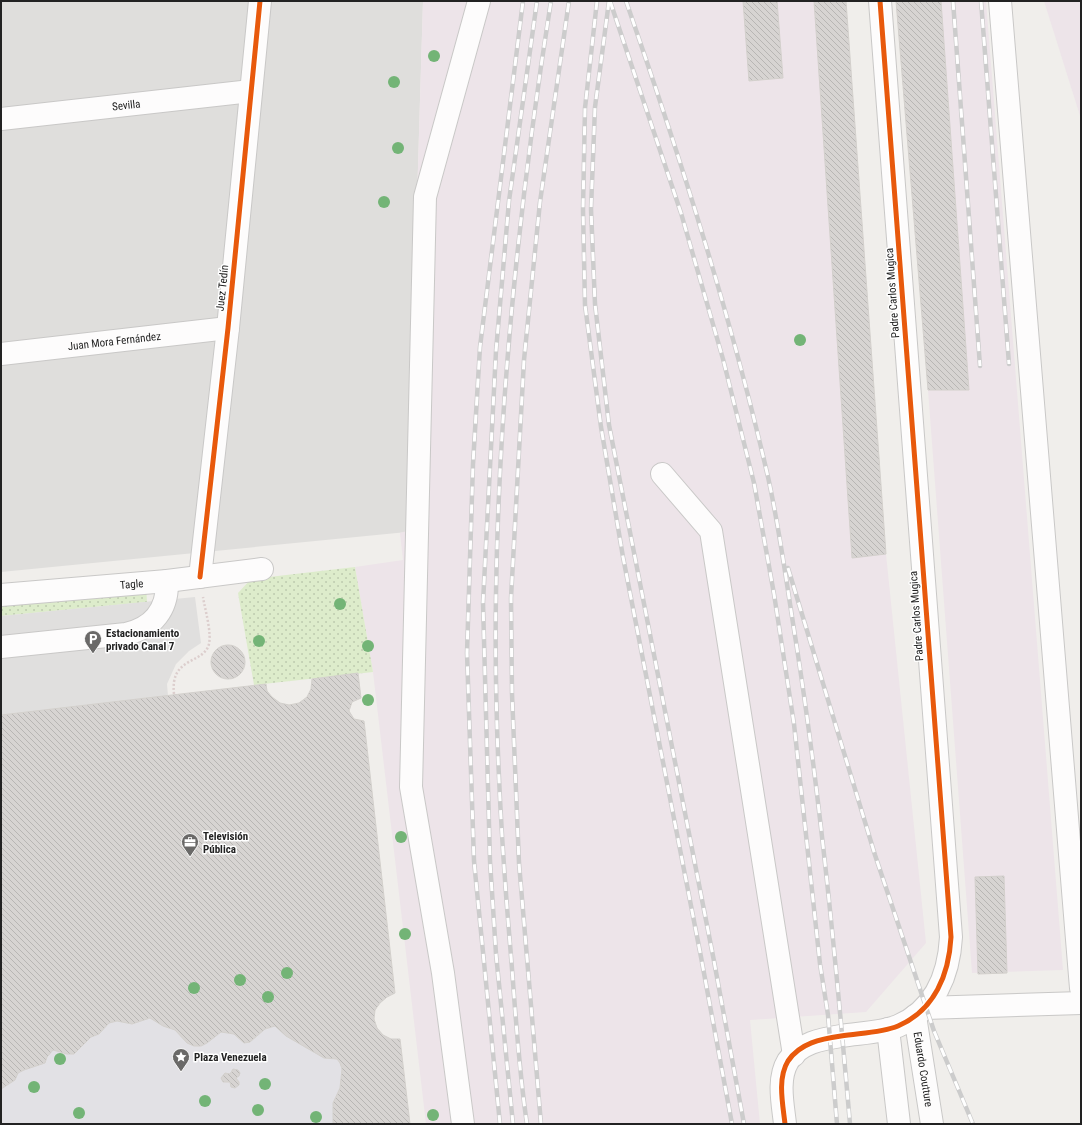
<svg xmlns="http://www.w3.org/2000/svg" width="1082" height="1125" viewBox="0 0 1082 1125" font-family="'Roboto Condensed',sans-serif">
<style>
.residential{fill:#dfdedc}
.railway{fill:#ede4e9}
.grass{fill:url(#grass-dots)}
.parking{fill:#e0dfde}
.plaza{fill:#e2e1e5}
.building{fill:url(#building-back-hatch);stroke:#d3d0cc}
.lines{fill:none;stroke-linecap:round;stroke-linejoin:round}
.minor-casing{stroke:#c9c8c7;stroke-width:24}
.path{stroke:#dccecd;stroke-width:2.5;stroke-dasharray:2 2;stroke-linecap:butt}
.minor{stroke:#fdfcfc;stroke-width:22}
.rail-casing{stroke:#ccc;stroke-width:4.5}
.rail{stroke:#fff;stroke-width:3;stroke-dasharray:9;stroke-linecap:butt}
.cycleway-casing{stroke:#fff;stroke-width:8}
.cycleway{stroke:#e8590c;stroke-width:5}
.tree{fill:#73b476}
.labels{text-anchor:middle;stroke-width:3;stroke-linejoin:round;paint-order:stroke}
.street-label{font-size:11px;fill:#222;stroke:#fff}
.poi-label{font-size:11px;font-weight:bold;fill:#222;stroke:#fff;text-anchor:start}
</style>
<defs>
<pattern id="grass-dots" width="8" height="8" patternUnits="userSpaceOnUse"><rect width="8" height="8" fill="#ddeccb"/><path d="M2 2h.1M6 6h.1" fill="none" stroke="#bdcaae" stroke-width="1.8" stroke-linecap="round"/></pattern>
<pattern id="building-back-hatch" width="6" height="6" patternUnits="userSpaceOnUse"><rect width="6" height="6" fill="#d7d4d2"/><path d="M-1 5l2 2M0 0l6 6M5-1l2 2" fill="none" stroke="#b8b6b4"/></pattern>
</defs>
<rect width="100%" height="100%" fill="#f0eeeb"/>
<path class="residential" d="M1,1H423L407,532L1,572Z"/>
<g class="railway">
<path d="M423,1H846L886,554L926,943L866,1012L750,1020L760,1124H426L373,672L355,567L403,560L400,533L407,531Z"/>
<path d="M896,1H986L1063,970L972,973L928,390Z"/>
<path d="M1044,1H1081V119Z"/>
</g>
<g class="grass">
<path d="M355,567L373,672L254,685L238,593L251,579Z"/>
<path d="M146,587L147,602L1,616V601Z"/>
</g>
<path class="parking" d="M195,597L201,643L189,651L176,664L167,684L168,696L1,715V616Z"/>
<path class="plaza" d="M150,1018L163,1026L175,1030L187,1043L194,1046L221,1032L234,1034L244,1043L250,1042L265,1029L275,1026L324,1058L337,1059L340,1063L342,1069L340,1088L333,1103V1124H1V1089L15,1080L18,1073L30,1067L45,1063L47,1057L53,1050L67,1054H74L91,1037L99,1034L109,1023L117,1021L132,1024Z"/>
<g class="building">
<path d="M743,1H777L783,78L749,81Z"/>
<path d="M814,1H846L886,554L852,558Z"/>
<path d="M896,1H941L969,390H928Z"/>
<circle cx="228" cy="662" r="17"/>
<path d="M358,673L361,698L352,702L349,711L354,719L364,721L395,993L387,997L380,1003L375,1010L374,1019L377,1028L383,1035L391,1039H400L410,1124H333V1103L340,1088L342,1069L340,1063L337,1059L324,1058L286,1036L275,1026L265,1029L250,1042L244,1043L234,1034L221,1032L207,1043L201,1046H194L187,1043L175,1030L163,1026L150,1018L132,1024L117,1021L109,1023L99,1034L91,1037L74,1054H67L53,1050L47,1057L45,1063L24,1070L18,1073L15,1080L1,1089V715L266,684L267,691L272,697L280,703L289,705L299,703L307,697L311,689L312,679Z"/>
<path d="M1004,876L1007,973L978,974L975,877Z"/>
<path d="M233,1069L238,1070L240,1073L239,1076L236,1078L239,1082V1085L235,1088L231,1087L230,1082H223L221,1078L225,1073L230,1074Z"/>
</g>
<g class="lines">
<defs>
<g id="minor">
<path d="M1000,1L1081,988"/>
<path id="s1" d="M1,119L251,91"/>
<path id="s2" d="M1,354L228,328"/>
<path d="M662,474L711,531L794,1055"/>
<path d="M200,577L228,328L260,1"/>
<path id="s3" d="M1,595L167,581L262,569"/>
<path d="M1,647L126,634C153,628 168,609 167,581"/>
<path d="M925,1008L1081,1003"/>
<path id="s4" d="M915,1016L932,1124"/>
<path d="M888,1029L899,1124"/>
<path d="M463,1124L443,973L411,787L425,197L479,1"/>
<path d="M785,1124C783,1105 777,1079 788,1061C800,1043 821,1039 841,1036C859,1033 881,1033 898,1026C935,1010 949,974 951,937L880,1"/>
</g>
</defs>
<use href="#minor" class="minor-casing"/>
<path class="path" d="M174,694C170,658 200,664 208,647C213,636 205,610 203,597"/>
<use href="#minor" class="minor"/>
<defs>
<g id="rail">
<path d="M597,1L585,108L583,209L585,305L601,427L623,557L701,957L732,1124"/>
<path d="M609,1L595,107L591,209L595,304L609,425L714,961L744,1124"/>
<path d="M610,1L681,213L723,359L754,483L774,594L794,724L820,964L828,1015L837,1124"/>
<path d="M626,1C680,157 731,316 768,477C780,531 787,587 796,642C821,802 836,963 850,1124"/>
<path d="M953,1L980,366"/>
<path d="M981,1L1009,364"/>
<path d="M788,568L875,855L934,1031L973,1124"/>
<path d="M500,1124L474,861L467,653L473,464L480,347L523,1"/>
<path d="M513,1124L496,954L490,861L483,603L496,351L509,201L537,1"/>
<path d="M527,1124C518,1065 515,1003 510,944C500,827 494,710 496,593C499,395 520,196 551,1"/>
<path d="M541,1124L519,863L512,694L511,598L524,360L540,202L569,1"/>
</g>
</defs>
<use href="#rail" class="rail-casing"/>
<use href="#rail" class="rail"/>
<defs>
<g id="cycleway">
<path d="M200,577L228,328L260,1"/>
<path d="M785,1124C783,1105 777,1079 788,1061C800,1043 821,1039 841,1036C859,1033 881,1033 898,1026C935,1010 949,974 951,937L880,1"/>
</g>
</defs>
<use href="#cycleway" class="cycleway-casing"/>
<use href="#cycleway" class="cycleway"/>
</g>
<g class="tree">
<circle cx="434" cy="56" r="6"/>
<circle cx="394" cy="82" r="6"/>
<circle cx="398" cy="148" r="6"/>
<circle cx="384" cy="202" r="6"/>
<circle cx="800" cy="340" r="6"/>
<circle cx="340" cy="604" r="6"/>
<circle cx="259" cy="641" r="6"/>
<circle cx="368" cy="646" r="6"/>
<circle cx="368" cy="700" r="6"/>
<circle cx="401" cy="837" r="6"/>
<circle cx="405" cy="934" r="6"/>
<circle cx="287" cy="973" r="6"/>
<circle cx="240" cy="980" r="6"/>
<circle cx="194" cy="988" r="6"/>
<circle cx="268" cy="997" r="6"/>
<circle cx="60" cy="1059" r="6"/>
<circle cx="265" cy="1084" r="6"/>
<circle cx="34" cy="1087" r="6"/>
<circle cx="205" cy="1101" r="6"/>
<circle cx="258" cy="1110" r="6"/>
<circle cx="79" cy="1113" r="6"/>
<circle cx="433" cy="1115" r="6"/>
<circle cx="316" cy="1117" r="6"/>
</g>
<defs>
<symbol id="parking-pin" viewBox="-11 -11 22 30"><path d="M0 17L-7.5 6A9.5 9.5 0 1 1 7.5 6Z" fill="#6a6968" stroke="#fff"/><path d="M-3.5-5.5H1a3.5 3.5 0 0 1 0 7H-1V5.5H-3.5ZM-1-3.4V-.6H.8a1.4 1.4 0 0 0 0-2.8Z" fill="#fff"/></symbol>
<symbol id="office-pin" viewBox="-11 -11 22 30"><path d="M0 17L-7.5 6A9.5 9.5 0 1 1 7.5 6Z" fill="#6a6968" stroke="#fff"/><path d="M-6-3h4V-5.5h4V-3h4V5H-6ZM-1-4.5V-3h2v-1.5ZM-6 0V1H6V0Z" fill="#fff"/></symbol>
<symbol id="sight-pin" viewBox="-11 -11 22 30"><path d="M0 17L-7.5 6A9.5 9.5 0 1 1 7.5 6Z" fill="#6a6968" stroke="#fff"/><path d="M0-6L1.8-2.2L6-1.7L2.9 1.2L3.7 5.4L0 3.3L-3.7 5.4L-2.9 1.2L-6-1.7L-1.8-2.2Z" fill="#fff"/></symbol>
</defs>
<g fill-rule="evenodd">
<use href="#parking-pin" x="83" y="629" width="20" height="27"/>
<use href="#office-pin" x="180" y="832" width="20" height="27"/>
<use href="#sight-pin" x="171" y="1047" width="20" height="27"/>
</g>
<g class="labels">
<g class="street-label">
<text dy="4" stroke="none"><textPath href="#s1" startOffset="126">Sevilla</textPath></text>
<text transform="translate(222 288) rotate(-84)" y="4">Juez Tedín</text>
<text transform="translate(892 293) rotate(-94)" y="4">Padre Carlos Mugica</text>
<text dy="4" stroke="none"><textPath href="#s2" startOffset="114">Juan Mora Fernández</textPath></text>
<text dy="4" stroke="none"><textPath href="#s3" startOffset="131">Tagle</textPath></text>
<text transform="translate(916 616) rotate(-94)" y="4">Padre Carlos Mugica</text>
<text dy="4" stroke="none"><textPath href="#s4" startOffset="54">Eduardo Coutture</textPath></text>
</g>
<g class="poi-label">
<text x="106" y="637">Estacionamiento<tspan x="106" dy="13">privado Canal 7</tspan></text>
<text x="203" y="840">Televisión<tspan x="203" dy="13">Pública</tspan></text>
<text x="194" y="1061">Plaza Venezuela</text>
</g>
</g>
<rect width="1082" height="1125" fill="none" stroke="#222222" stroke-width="4"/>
</svg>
